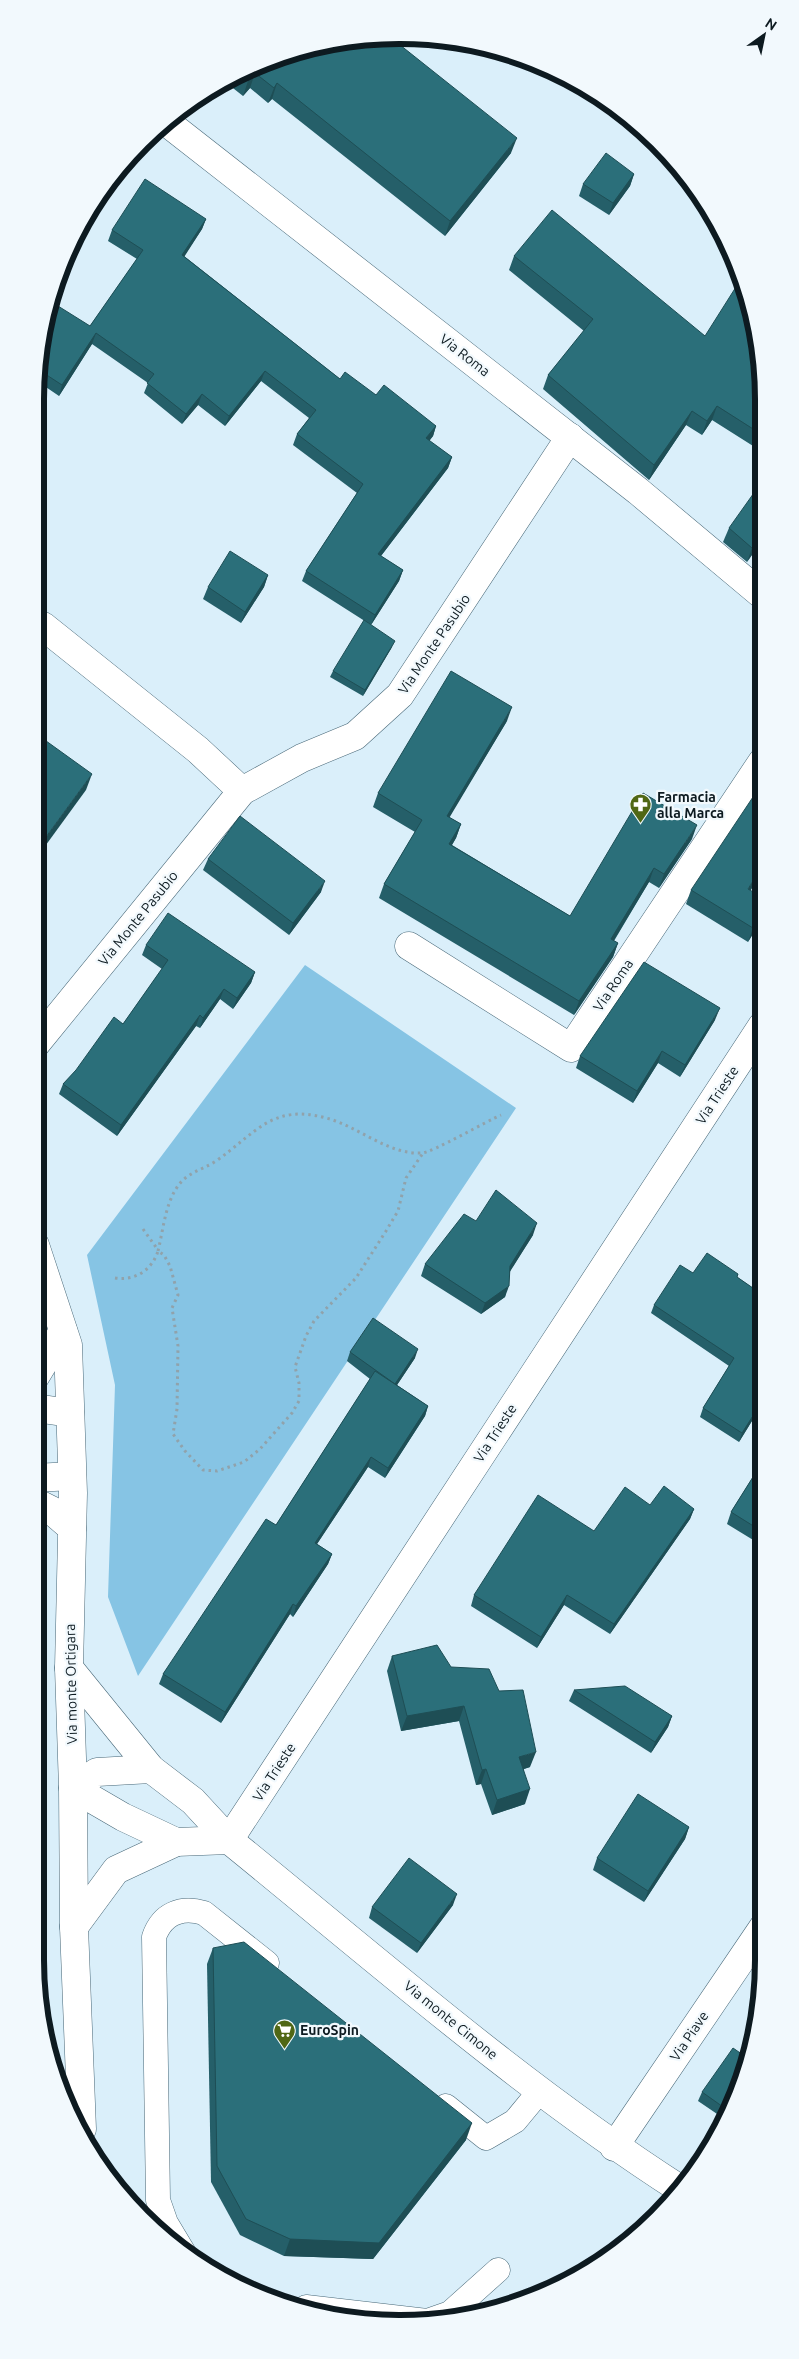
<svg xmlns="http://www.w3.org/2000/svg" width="799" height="2359" viewBox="0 0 799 2359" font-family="Ubuntu,sans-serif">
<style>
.green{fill:#86c4e4}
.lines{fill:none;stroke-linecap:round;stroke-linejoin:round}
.lane-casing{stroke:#486878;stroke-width:25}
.street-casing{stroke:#486878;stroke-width:29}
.path{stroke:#90a2ab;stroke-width:3;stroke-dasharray:2.5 4;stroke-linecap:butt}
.lane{stroke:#fff;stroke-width:24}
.street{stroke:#fff;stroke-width:28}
.wall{fill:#255f69}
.shaded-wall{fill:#1e4e55}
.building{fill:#2b6f7a;stroke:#1e4e55}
.labels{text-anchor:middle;stroke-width:4.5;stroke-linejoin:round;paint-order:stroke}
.street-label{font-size:14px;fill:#0d1a20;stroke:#f2f9fd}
.poi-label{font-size:14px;font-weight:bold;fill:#0d1a20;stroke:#f2f9fd;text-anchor:start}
.rim{fill:none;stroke:#0d1a20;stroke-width:6}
</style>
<rect width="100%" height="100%" fill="#daeffa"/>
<path class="green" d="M305,965L516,1108L138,1676L108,1597L115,1385L87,1255Z"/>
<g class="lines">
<defs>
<g id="lane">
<path d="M446,2106L486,2138L515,2121L539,2092"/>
<path d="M184,2253L166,2223L158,2200L154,1937C162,1914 181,1906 204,1913L267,1963"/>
<path d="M306,2307L427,2321L450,2313L498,2270"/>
</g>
<g id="street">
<path d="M165,121L638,491L761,594"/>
<path d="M43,626L198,750L242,791"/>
<path d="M409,946L571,1048L762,762"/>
<path d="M35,1045L242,791L302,758L355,736L400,695L570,437"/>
<path d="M35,1245L68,1345L73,1493L69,1668L73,1788L74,1927L82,2129"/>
<path d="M35,1377L63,1331"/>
<path d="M35,1408L70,1413"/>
<path d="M35,1478L72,1476"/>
<path d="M35,1502L51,1510L72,1528"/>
<path d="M69,1668L151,1769L193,1801L229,1840C377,1960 520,2086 680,2189"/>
<path d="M151,1769L97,1772L73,1788L123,1817L176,1842L229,1840"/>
<path d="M229,1840L762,1026"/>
<path d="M74,1927L116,1870L176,1842"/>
<path d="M614,2147L764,1926"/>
</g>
</defs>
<use href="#lane" class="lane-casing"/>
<use href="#street" class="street-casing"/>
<g class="path">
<path d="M143,1229L158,1250"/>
<path d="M158,1251C163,1231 165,1206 176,1189C186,1172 201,1171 216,1161C255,1134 272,1103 326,1118C358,1126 388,1155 422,1153C433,1152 487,1121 501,1115"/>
<path d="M115,1278C135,1281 152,1270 158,1251L164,1255L170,1266L178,1295L172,1308L178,1346L177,1409L173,1434L185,1451L203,1470L217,1471L244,1462L260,1449L292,1413L299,1401V1383L295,1367L306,1336L314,1321L356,1278L386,1231L398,1211L406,1178L423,1153"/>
</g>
<use href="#lane" class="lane"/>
<use href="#street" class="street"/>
</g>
<g class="wall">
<path d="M358,47L511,153L445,236L272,99L268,103L250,88L243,96L224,81L282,54Z"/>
<path d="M634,174L630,186L609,215L579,196L583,184Z"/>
<path d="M206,219L202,229L184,256L340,379L376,395L436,426L433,436L429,441L452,457L448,468L381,556L403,570L399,581L371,625L302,581L306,571L357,493L293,445L297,434L309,418L261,381L225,426L198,405L182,424L144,393L148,383L92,344L59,396L37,381L45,325L90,326L137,259L108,241L112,230Z"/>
<path d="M514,256L705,336L761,352V451L712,420L702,435L686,425L649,480L543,389L548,375L584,331L509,270Z"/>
<path d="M761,465V472L759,471Z"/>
<path d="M729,528L761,542L747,562L723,542Z"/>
<path d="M268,575L264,587L241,623L203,599L208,587Z"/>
<path d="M392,647L363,696L330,677L333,671Z"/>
<path d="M507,721L449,817L461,824L456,838L452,845L570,916L692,839L659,888L649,882L614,941L618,943L613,957L574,1015L379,898L384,884L415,832L373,807L378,793Z"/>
<path d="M208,859L321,892L289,935L203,870Z"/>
<path d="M691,890H750L762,919L748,942L686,904Z"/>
<path d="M146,945L255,972L251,983L233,1009L220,999L200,1028L196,1026L117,1136L59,1094L63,1084L123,1024L162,969L142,955Z"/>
<path d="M715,1020L680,1077L658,1063L633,1103L576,1068L580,1056Z"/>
<path d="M476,1221L533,1235L510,1271L505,1297L481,1314L421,1276L425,1264Z"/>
<path d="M693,1273L738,1274L737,1277L763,1295V1403L739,1442L700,1417L703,1408L729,1366L651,1313L654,1305Z"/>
<path d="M350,1352L415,1358L397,1385L428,1406L425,1416L385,1478L368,1467L317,1544L332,1554L328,1564L293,1617L290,1614L221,1723L159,1684L163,1674L276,1525L370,1379L347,1361Z"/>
<path d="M763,1461V1546L727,1524L731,1512Z"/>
<path d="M650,1505L694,1509L690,1519L610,1634L564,1605L537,1648L471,1606L474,1595L594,1531Z"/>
<path d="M392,1656L451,1667L499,1691L530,1767L524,1769L525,1804L492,1815L481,1784L476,1785L459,1721L401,1731L387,1671Z"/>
<path d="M574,1690L672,1716L668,1727L651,1753L569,1701Z"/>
<path d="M689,1827L685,1839L644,1902L593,1870L597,1858Z"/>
<path d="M453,1905L417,1953L369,1918L372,1907Z"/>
<path d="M213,1948L466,2140L373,2259L284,2256L240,2235L211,2182L207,1964Z"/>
<path d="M749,2059L723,2118L698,2101L702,2092Z"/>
</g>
<g class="shaded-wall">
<path d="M255,73L250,88L243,96L248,81Z"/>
<path d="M277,83L272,99L268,103L274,88Z"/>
<path d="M517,138L511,153L445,236L450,221Z"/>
<path d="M634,174L630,186L609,215L613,203Z"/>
<path d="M206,219L202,229L179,265L182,255Z"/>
<path d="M96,333L92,344L59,396L62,385Z"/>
<path d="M265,371L261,381L225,426L229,416Z"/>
<path d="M202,394L198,405L182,424L186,414Z"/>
<path d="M717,406L712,420L702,435L707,421Z"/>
<path d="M692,411L686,425L649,480L654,465Z"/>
<path d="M436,426L433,436L423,449L426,438Z"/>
<path d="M452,457L448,468L374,565L378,554Z"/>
<path d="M761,535V542L747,562L752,548Z"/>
<path d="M403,570L399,581L371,625L375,615Z"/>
<path d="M268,575L264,587L241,623L245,612Z"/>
<path d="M395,641L392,647L363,696L365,690Z"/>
<path d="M512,707L507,721L442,830L447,816Z"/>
<path d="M92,774L86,790L35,860V852Z"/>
<path d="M461,824L456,838L444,858L449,844Z"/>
<path d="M697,825L692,839L659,888L664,874Z"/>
<path d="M762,866V872L743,903L748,889Z"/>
<path d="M654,868L649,882L606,953L611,939Z"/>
<path d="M325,881L321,892L289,935L293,923Z"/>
<path d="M762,914V919L748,942L753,928Z"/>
<path d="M618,943L613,957L574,1015L579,1001Z"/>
<path d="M255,972L251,983L233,1009L237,998Z"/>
<path d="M224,989L220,999L200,1028L203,1018Z"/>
<path d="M720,1008L715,1020L680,1077L685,1065Z"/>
<path d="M200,1015L196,1026L117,1136L121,1125Z"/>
<path d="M662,1051L658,1063L633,1103L637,1091Z"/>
<path d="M537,1223L533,1235L506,1278L510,1266Z"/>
<path d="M509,1286L505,1297L481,1314L485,1303Z"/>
<path d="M418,1349L415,1358L391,1394L395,1384Z"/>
<path d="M763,1400V1403L739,1442L742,1433Z"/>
<path d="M428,1406L425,1416L385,1478L388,1468Z"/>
<path d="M371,1457L368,1467L311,1553L315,1543Z"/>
<path d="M694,1509L690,1519L610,1634L614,1624Z"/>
<path d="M332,1554L328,1564L293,1617L296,1606Z"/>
<path d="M567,1595L564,1605L537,1648L541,1637Z"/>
<path d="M293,1604L290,1614L221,1723L225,1712Z"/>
<path d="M464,1706L459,1721L401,1731L407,1716Z"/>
<path d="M672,1716L668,1727L651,1753L655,1742Z"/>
<path d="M536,1752L530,1767L514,1772L519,1757Z"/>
<path d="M486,1769L481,1784L476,1785L482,1770Z"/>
<path d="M530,1789L525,1804L492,1815L497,1800Z"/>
<path d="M689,1827L685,1839L644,1902L648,1891Z"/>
<path d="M457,1894L453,1905L417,1953L421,1943Z"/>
<path d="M472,2123L466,2140L373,2259L284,2256L290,2239Z"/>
</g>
<g class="building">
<path d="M390,37L517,138L450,221L277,83L274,88L255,73L248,81L240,74L282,54L348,39L358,47L366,38Z"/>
<path d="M606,153L634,174L613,203L583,184Z"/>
<path d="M145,179L206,219L182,255L340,379L345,372L376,395L384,385L436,426L426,438L452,457L378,554L403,570L375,615L306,571L363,484L297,434L316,410L265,371L229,416L202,394L186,414L147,383L154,374L96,333L62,385L39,370L45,325L58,306L90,326L143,250L112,230Z"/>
<path d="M552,210L705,336L741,279L761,352V434L717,406L707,421L692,411L654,465L548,375L593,319L514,256Z"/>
<path d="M761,483V535L752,548L729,528Z"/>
<path d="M230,551L268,575L245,612L208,587Z"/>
<path d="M364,620L395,641L365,690L333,671Z"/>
<path d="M451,671L512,707L447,816L461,824L449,844L570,916L643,793L697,825L664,874L654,868L611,939L618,943L579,1001L384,884L422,820L378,793Z"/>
<path d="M35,733L92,774L35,852Z"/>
<path d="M759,788L762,790V866L748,889L762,897V914L753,928L691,890Z"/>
<path d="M240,816L325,881L293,923L208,859Z"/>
<path d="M168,913L255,972L237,998L224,989L203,1018L200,1015L121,1125L63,1084L76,1070L114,1017L123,1024L168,960L146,945Z"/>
<path d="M644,962L720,1008L685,1065L662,1051L637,1091L580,1056Z"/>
<path d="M496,1190L537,1223L510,1266L509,1286L485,1303L425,1264L464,1214L476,1221Z"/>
<path d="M707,1253L738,1274L737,1277L763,1295V1379L762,1381L763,1382V1400L742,1433L703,1408L734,1358L654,1305L680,1265L693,1273Z"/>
<path d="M373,1318L418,1349L395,1384L350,1352Z"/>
<path d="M375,1371L428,1406L388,1468L371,1457L315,1543L332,1554L296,1606L293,1604L225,1712L163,1674L266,1519L276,1525Z"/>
<path d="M763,1461V1532L731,1512Z"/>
<path d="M664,1486L694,1509L614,1624L567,1595L541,1637L474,1595L538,1495L594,1531L625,1487L650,1505Z"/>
<path d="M437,1645L451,1667L489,1669L499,1691L523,1690L536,1752L519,1757L530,1789L497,1800L486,1769L482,1770L464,1706L407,1716L392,1656Z"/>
<path d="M625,1686L672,1716L655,1742L574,1690Z"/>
<path d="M638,1794L689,1827L648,1891L597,1858Z"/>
<path d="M409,1858L457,1894L421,1943L372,1907Z"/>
<path d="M244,1942L472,2123L379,2243L290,2239L246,2219L217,2166L213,1948Z"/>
<path d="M733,2048L749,2059L726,2109L702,2092Z"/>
</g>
<defs>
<symbol id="pharmacy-pin" viewBox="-11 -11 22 30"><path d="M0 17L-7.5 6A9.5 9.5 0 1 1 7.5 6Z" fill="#506715" stroke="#f2f9fd"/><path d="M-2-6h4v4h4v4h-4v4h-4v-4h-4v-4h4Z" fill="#fff"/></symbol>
<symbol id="supermarket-pin" viewBox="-11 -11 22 30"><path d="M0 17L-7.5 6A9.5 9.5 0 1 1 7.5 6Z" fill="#506715" stroke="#f2f9fd"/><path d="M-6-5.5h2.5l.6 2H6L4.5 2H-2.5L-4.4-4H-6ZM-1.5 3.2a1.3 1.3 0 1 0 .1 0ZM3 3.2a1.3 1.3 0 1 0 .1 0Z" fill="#fff"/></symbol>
</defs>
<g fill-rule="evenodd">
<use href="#pharmacy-pin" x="628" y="792" width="25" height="34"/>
<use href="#supermarket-pin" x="272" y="2018" width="25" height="34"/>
</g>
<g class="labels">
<g class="street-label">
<text transform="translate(465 355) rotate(38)" y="5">Via Roma</text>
<text transform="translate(434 644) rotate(-56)" y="5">Via Monte Pasubio</text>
<text transform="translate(138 918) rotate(-51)" y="5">Via Monte Pasubio</text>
<text transform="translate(613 985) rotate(-56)" y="5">Via Roma</text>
<text transform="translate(717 1095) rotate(-57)" y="5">Via Trieste</text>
<text transform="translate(495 1433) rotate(-57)" y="5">Via Trieste</text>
<text transform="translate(71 1684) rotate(-91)" y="5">Via monte Ortigara</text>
<text transform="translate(274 1772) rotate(-57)" y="5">Via Trieste</text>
<text transform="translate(451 2020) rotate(39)" y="5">Via monte Cimone</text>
<text transform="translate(689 2036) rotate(-56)" y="5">Via Piave</text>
</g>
<g class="poi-label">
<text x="657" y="802">Farmacia<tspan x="657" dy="16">alla Marca</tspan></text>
<text x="300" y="2035">EuroSpin</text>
</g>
</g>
<path d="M0 0H799V2359H0ZM399 44H400A355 355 0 0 1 755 399V1960A355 355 0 0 1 400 2315H399A355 355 0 0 1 44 1960V399A355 355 0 0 1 399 44Z" fill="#f2f9fd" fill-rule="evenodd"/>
<path class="rim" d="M399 44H400A355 355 0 0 1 755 399V1960A355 355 0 0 1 400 2315H399A355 355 0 0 1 44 1960V399A355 355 0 0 1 399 44Z"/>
<g transform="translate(764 35) rotate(33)" stroke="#f2f9fd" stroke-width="4" paint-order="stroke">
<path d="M0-4L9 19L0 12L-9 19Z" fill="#0d1a20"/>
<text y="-8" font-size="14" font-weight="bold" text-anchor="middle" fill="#0d1a20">N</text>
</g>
</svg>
